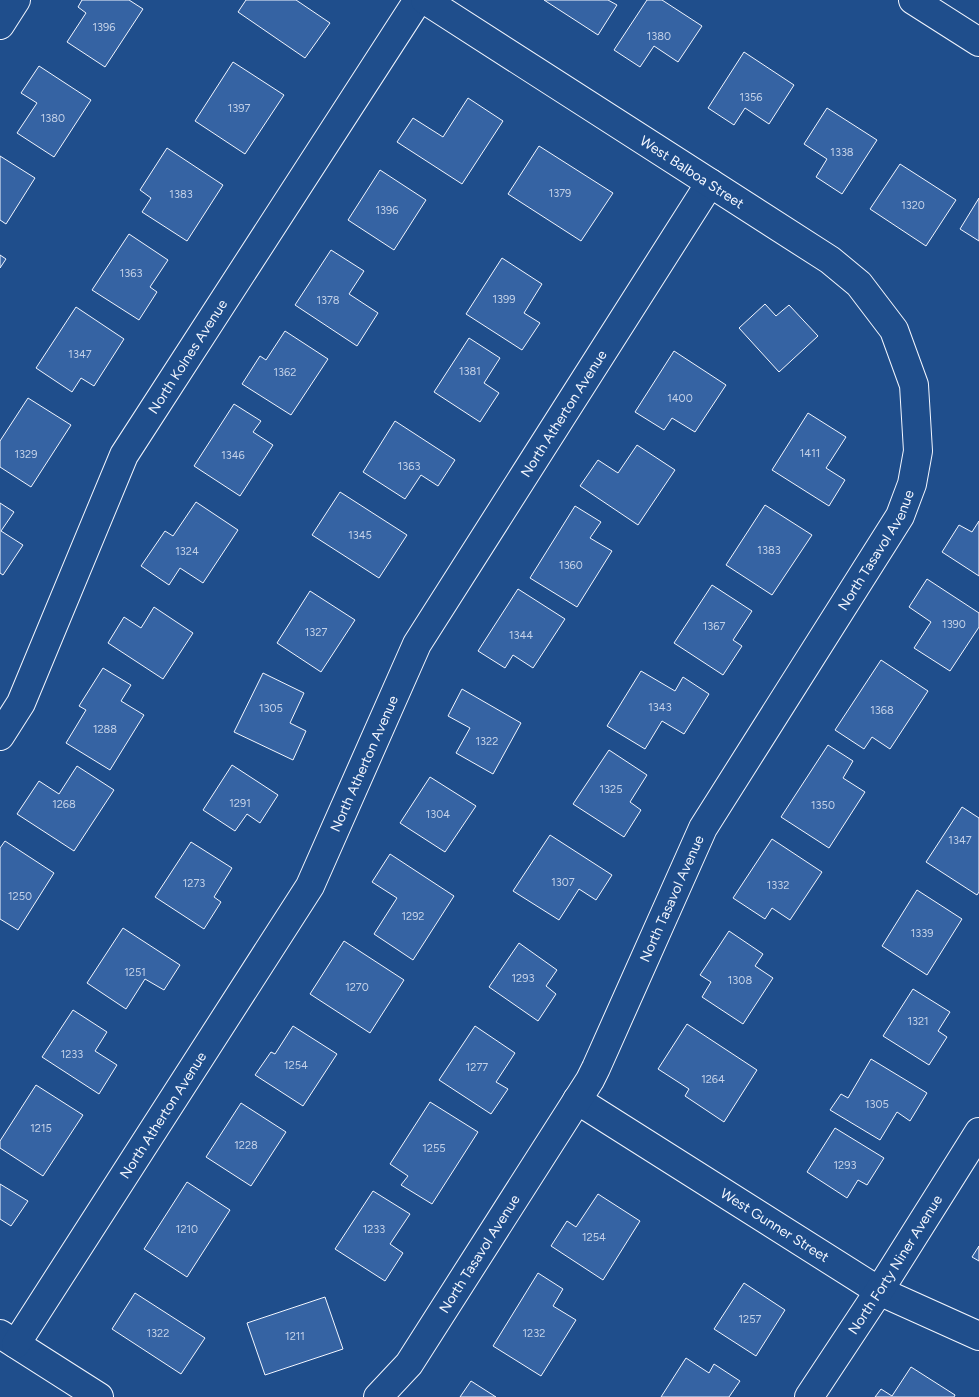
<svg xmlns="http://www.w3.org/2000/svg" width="979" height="1397" viewBox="0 0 979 1397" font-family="Figtree,sans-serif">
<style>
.building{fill:#3563a3;stroke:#f2f6ff}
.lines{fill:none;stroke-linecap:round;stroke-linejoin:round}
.street-casing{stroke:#f2f6ff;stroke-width:30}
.secondary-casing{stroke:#f2f6ff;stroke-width:30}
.street{stroke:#1f4e8c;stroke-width:28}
.secondary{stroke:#1f4e8c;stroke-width:28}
.labels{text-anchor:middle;stroke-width:4;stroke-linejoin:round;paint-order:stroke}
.number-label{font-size:11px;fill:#c3d1e8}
.street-label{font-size:14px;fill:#f2f6ff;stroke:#1f4e8c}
</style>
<rect width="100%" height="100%" fill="#1f4e8c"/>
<g class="building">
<path d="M82,0H129L143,9L105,67L67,42L86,13L78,7Z"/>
<path d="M246,0H296L330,23L305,58L238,12Z"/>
<path d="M544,0H608L617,5L598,35Z"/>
<path d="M647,0H662L702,26L678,62L654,46L640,67L614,50Z"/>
<path d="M744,52L794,85L769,124L745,108L734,125L708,108Z"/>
<path d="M233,62L284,95L245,154L195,121Z"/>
<path d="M39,66L91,100L54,157L17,133L37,103L21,93Z"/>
<path d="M468,98L503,121L462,184L397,142L413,118L443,137Z"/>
<path d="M827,108L877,140L842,194L816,177L827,159L804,144Z"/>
<path d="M539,146L613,193L581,241L508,194Z"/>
<path d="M167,148L223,185L187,241L142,212L151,198L140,190Z"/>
<path d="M0,156L35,178L6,224L0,220Z"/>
<path d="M900,164L956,200L926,246L870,209Z"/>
<path d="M380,170L426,200L394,250L348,220Z"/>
<path d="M979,198V241L960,229Z"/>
<path d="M129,234L168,260L150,287L157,292L139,320L92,290Z"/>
<path d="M331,250L364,271L349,294L378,313L357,346L295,305Z"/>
<path d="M0,255L6,259L0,268Z"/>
<path d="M502,258L542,284L524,313L540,323L522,350L466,314Z"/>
<path d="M765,304L776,316L789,305L818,336L779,372L739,328Z"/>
<path d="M76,307L124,339L94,386L81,378L72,392L36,368Z"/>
<path d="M285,331L328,359L291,415L242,384L260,356L266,360Z"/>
<path d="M469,338L500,358L484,383L499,393L480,422L434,392Z"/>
<path d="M674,351L726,385L695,432L672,418L664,430L635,412Z"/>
<path d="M28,398L71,425L31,487L0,467V441Z"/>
<path d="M234,404L261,421L253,432L273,445L240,496L194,466Z"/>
<path d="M808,413L846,437L826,468L845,480L829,506L772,470Z"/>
<path d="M395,421L455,460L438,486L421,475L405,499L363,472Z"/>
<path d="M637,445L675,470L638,525L580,486L598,460L618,473Z"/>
<path d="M340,492L407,535L379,578L312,535Z"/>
<path d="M196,502L238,530L203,583L180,568L169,585L141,566L165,531L173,536Z"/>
<path d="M0,503L14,512L1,531L23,545L3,575L0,573Z"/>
<path d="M765,505L812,535L772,595L726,565Z"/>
<path d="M575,506L601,522L590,538L612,551L577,607L530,578Z"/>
<path d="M979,521V576L942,552L959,525L972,532Z"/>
<path d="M927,579L979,613V627L950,671L914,648L931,622L909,607Z"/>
<path d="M712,585L752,611L733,640L742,646L723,675L674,643Z"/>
<path d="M518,589L565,619L533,668L513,655L505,668L478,651Z"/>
<path d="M310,591L355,620L321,672L277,643Z"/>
<path d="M154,607L193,633L163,679L108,643L124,617L141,628Z"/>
<path d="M881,660L928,691L890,749L872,737L864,749L835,730Z"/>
<path d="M103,668L131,685L121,701L144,715L110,770L66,743L86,710L79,706Z"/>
<path d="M641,671L675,691L683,677L709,694L684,734L662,721L645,749L607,726Z"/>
<path d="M263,673L304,693L290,723L306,731L293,760L234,732Z"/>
<path d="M462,689L521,723L493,774L456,753L470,728L448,716Z"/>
<path d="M828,745L853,761L843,778L865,792L829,848L781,817Z"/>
<path d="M609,750L647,775L630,802L641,810L624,837L573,804Z"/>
<path d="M232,765L278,795L260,823L247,814L235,831L203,810Z"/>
<path d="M77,766L114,790L74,851L17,814L39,781L59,794Z"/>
<path d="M430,777L476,806L445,852L400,823Z"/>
<path d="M962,807L979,818V892L977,895L926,862Z"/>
<path d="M550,835L612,875L596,900L579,889L559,920L513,891Z"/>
<path d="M772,839L822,872L790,920L772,908L765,919L733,898Z"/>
<path d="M5,841L54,873L18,930L0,919V848Z"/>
<path d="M191,842L232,868L214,897L221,902L204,929L155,897Z"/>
<path d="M390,854L454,896L413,960L374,934L397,898L372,882Z"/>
<path d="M917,890L962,919L927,975L882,946Z"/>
<path d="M123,928L180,965L164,990L145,979L126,1009L87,983Z"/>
<path d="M729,931L763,954L755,966L773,978L743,1024L702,997L711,982L700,975Z"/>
<path d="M344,941L404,980L370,1033L310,994Z"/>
<path d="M519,943L557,970L546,986L556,994L538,1021L489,987Z"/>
<path d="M913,989L950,1012L938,1031L947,1037L929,1065L883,1036Z"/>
<path d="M73,1010L107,1032L95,1051L117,1065L99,1094L42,1057Z"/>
<path d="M687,1024L757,1070L724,1122L685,1096L689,1089L658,1069Z"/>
<path d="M293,1026L337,1054L303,1106L255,1075L271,1052L275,1054Z"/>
<path d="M475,1026L515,1053L496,1082L508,1089L491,1114L439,1080Z"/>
<path d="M871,1059L927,1093L910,1121L897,1112L880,1140L830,1110L841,1094L848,1098Z"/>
<path d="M36,1085L83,1115L43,1176L0,1148V1141Z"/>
<path d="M430,1102L478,1132L432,1204L401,1185L408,1176L390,1164Z"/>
<path d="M241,1103L286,1132L251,1186L206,1157Z"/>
<path d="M835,1128L884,1158L867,1185L858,1180L847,1198L807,1172Z"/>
<path d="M187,1182L230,1210L187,1277L144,1249Z"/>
<path d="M0,1184L28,1201L11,1226L0,1219Z"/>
<path d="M373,1191L410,1214L390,1244L403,1253L385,1281L335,1249Z"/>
<path d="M598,1194L640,1221L603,1280L551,1246L567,1221L576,1227Z"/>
<path d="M979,1246V1261L972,1257Z"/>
<path d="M538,1273L563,1289L553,1306L576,1320L541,1376L493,1346Z"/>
<path d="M744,1283L785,1310L756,1356L714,1329Z"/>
<path d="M135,1293L205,1338L181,1374L112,1329Z"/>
<path d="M325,1297L343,1349L265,1375L247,1323Z"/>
<path d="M686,1358L709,1373L714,1364L740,1381L729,1397H661Z"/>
<path d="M911,1367L955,1395L954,1397H875L881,1389L892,1396Z"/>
<path d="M471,1381L496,1397H460Z"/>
</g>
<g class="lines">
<defs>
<g id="street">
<path d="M0,25L16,0"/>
<path id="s1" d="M0,736L21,703L124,455L418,0"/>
<path id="s2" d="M577,1100L879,1291L979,1336"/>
<path d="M0,1334L99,1397"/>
<path id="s3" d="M16,1344L310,886L417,644L710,183"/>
<path id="s4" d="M378,1397L409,1364L590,1080L596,1068L703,828L900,516L912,484L918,451L914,385L894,330L859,284L830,260L425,0"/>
<path id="s5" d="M809,1397L879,1291L979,1132"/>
</g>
<path id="secondary" d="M913,0L979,42"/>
</defs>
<use href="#street" class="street-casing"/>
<use href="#secondary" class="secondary-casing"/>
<use href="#street" class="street"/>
<use href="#secondary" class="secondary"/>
</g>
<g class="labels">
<g class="number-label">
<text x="104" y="31">1396</text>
<text x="659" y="40">1380</text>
<text x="751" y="101">1356</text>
<text x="239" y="112">1397</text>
<text x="53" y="122">1380</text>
<text x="842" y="156">1338</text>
<text x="560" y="197">1379</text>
<text x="181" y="198">1383</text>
<text x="913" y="209">1320</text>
<text x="387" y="214">1396</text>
<text x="131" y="277">1363</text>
<text x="504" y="303">1399</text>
<text x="328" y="304">1378</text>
<text x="80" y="358">1347</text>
<text x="470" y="375">1381</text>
<text x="285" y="376">1362</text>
<text x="680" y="402">1400</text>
<text x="810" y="457">1411</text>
<text x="26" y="458">1329</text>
<text x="233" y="459">1346</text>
<text x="409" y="470">1363</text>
<text x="360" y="539">1345</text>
<text x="769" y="554">1383</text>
<text x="187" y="555">1324</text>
<text x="571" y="569">1360</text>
<text x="954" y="628">1390</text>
<text x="714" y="630">1367</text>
<text x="316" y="636">1327</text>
<text x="521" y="639">1344</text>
<text x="660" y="711">1343</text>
<text x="271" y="712">1305</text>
<text x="882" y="714">1368</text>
<text x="105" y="733">1288</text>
<text x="487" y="745">1322</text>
<text x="611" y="793">1325</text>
<text x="240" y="807">1291</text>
<text x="64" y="808">1268</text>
<text x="823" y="809">1350</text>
<text x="438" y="818">1304</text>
<text x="960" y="844">1347</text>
<text x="563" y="886">1307</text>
<text x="194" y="887">1273</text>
<text x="778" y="889">1332</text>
<text x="20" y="900">1250</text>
<text x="413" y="920">1292</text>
<text x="922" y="937">1339</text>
<text x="135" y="976">1251</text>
<text x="523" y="982">1293</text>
<text x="740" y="984">1308</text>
<text x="357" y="991">1270</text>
<text x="918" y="1025">1321</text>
<text x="72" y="1058">1233</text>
<text x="296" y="1069">1254</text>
<text x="477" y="1071">1277</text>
<text x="713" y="1083">1264</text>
<text x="877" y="1108">1305</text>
<text x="41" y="1132">1215</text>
<text x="246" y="1149">1228</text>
<text x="434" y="1152">1255</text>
<text x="845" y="1169">1293</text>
<text x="187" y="1233">1210</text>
<text x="374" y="1233">1233</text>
<text x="594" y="1241">1254</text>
<text x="750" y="1323">1257</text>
<text x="158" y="1337">1322</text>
<text x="534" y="1337">1232</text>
<text x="295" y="1340">1211</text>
</g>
<g class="street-label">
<text transform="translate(692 172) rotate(33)" y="5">West Balboa Street</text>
<text dy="5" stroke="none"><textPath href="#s1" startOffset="425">North Kolnes Avenue</textPath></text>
<text dy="5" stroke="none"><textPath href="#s3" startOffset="1082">North Atherton Avenue</textPath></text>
<text dy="5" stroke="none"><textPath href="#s4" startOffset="986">North Tasavol Avenue</textPath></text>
<text dy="5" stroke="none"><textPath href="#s3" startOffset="678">North Atherton Avenue</textPath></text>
<text dy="5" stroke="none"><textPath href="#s4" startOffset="581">North Tasavol Avenue</textPath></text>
<text dy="5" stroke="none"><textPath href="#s3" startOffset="272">North Atherton Avenue</textPath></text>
<text dy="5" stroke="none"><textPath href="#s2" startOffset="234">West Gunner Street</textPath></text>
<text dy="5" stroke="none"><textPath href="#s4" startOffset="176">North Tasavol Avenue</textPath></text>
<text dy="5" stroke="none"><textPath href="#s5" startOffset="158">North Forty Niner Avenue</textPath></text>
</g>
</g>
</svg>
